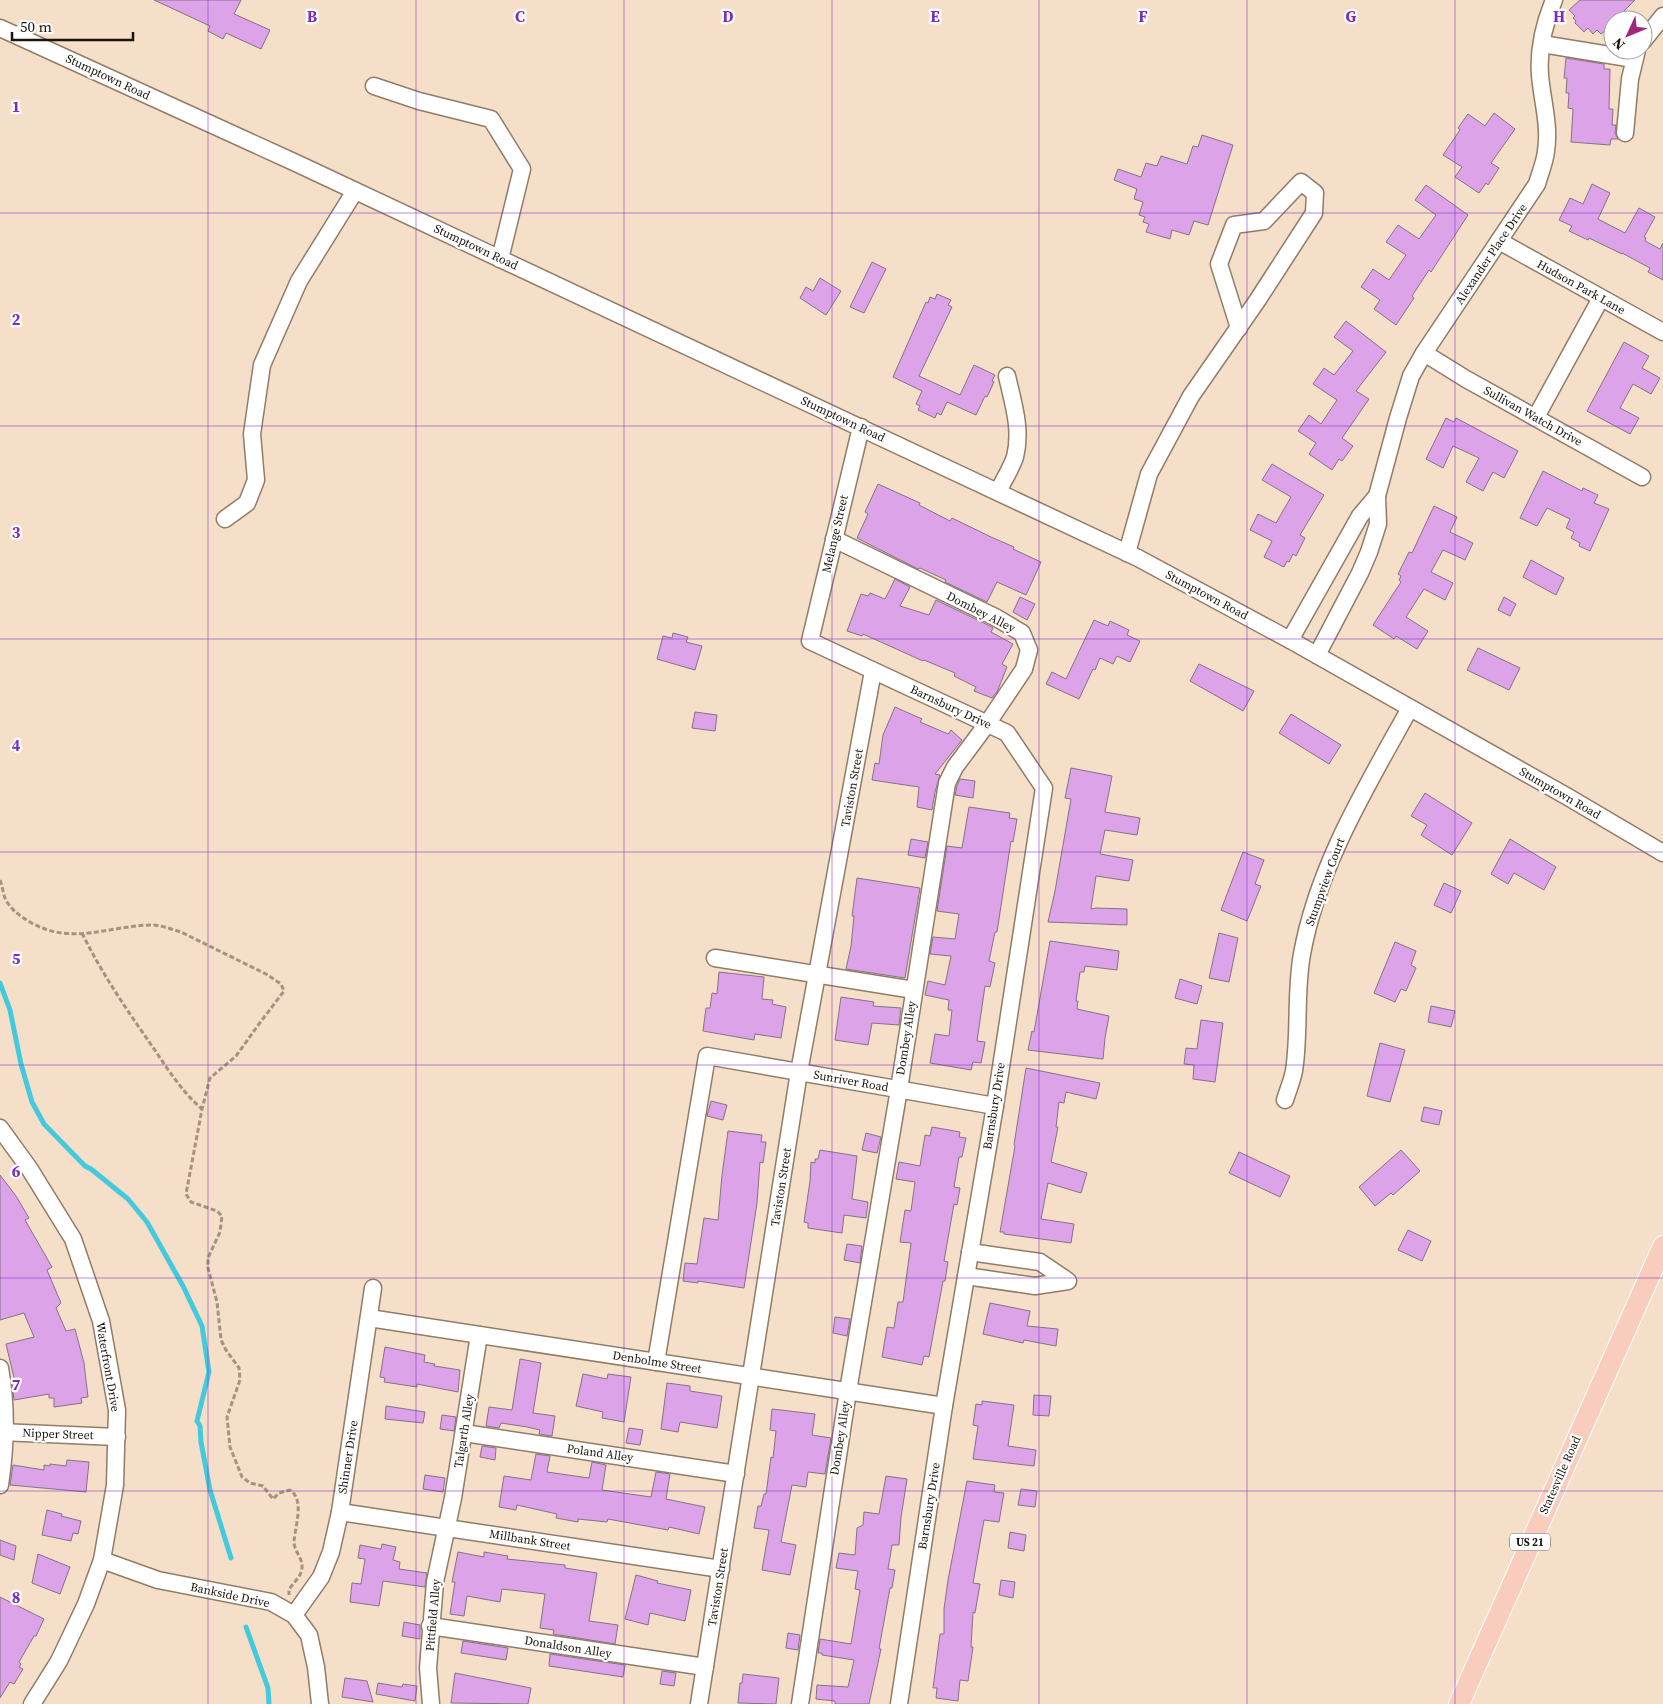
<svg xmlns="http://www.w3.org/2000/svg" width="1663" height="1704" viewBox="0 0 1663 1704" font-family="'Source Serif 4',serif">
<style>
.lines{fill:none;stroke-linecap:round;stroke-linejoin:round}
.stream{stroke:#45c9dd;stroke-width:5}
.building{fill:#dda3e9;stroke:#847288}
.minor-casing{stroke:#907c67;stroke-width:19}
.major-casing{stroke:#fff;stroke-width:22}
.path{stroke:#a49382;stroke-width:3;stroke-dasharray:5 2.5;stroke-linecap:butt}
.minor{stroke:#fff;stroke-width:16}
.major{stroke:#f8cdbe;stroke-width:20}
.grid{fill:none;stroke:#7b2cbf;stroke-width:1;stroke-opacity:0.55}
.labels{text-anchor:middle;stroke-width:4.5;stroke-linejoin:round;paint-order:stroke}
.shield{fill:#fff;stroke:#5f5a54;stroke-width:1}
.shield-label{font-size:11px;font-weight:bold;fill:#1b140b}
.street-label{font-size:12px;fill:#1b140b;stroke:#fff}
.grid-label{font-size:16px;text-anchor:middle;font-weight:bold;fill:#7b2cbf;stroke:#fff;stroke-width:4.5;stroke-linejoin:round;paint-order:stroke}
</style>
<rect width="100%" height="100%" fill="#f5dfc8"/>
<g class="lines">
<g class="stream">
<path d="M0,983L10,1010L21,1064L32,1102L44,1124L85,1166L91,1169L128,1199L147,1222L183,1286L202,1326L209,1372L197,1421L200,1426L201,1442L210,1490L231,1558"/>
<path d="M246,1627L268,1688L269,1704"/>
</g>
</g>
<g class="building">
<path d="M154,0H241L234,14L270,30L261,49L226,33L223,39L208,31L210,26Z"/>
<path d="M1580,0H1635L1617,18L1619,20H1613V26L1607,31L1606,30L1601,34L1597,30L1593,34L1588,28L1584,32L1575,23L1576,21L1573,18L1575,16L1569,10Z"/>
<path d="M1566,58L1604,64V69H1610L1609,109H1613L1612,125H1616L1615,133L1618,139H1611L1610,145L1571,142L1573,109L1568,108L1569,93H1566L1567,78H1564Z"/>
<path d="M1494,113L1515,129L1491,163L1499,168L1488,185L1486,183L1479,193L1455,177L1462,167L1443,155L1460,130L1458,128L1468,114L1485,126Z"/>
<path d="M1202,135L1233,145L1208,225L1194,221L1189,235L1172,230L1170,239L1146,232L1149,224L1143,222L1145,217L1139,215L1143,202L1134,199L1137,189L1114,180L1118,169L1141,177L1146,163L1157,166L1161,156L1187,164L1193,146L1198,147Z"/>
<path d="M1592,184L1610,193L1598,219L1625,233L1639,208L1655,217L1644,237L1646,238L1645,241L1660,249L1663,243V280L1648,272L1650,268L1622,253V254L1589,238L1588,240L1569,231L1572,226L1559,220L1570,198L1583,204Z"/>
<path d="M1426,185L1468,215L1431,272L1429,270L1412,296L1414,298L1396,325L1374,309L1380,300L1361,287L1373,269L1389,280L1406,255L1386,242L1398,225L1419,239L1436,215L1415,200Z"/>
<path d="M872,262L886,269L864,313L850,307Z"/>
<path d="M820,278L841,291L826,315L800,298L806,287L813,291Z"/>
<path d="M937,294L951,300L948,305L952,307L919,376L960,395L974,365L995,375L992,381L994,382L987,397L985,396L976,415L947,402L941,415L937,413L935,418L918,410L920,406L916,404L922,391L893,377L926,302L928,303L930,297L935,299Z"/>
<path d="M1346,321L1386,352L1356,391L1369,399L1342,438L1353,446L1342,461L1339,459L1332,470L1309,454L1316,443L1298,431L1309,415L1321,424L1337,400L1313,384L1324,368L1334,375L1353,351L1334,337Z"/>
<path d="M1624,342L1649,356L1642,368L1660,378L1651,394L1633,384L1620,408L1639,418L1630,434L1587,411Z"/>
<path d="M1446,418L1454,422L1456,418L1518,451L1504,478L1493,472L1483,491L1466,482L1479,458L1453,446L1443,468L1426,459Z"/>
<path d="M1272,464L1324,495L1300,535L1305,538L1296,556L1293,554L1289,562L1287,561L1284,567L1264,557L1272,541L1250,530L1258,514L1276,523L1291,497L1262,480Z"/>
<path d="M1543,471L1582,491L1583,488L1598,495L1594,503L1609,509L1590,551L1579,546L1580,543L1571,538L1574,532L1566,528L1570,519L1547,508L1537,526L1520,518Z"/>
<path d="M878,484L920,503L919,505L950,521L952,518L991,537L1014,547L1013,549L1041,562L1026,595L997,582L987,602L945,582L946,580L920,568L918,569L857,538L868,514L865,512Z"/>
<path d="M1434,506L1457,517L1450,532L1473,543L1465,560L1443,550L1431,572L1453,583L1445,600L1424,589L1406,617L1428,631L1417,649L1396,636L1394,639L1373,625L1401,582L1399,580L1401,576L1398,574L1409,552L1412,553Z"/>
<path d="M1531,560L1564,578L1556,595L1523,577Z"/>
<path d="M895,579L910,587L900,606L929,615L936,600L990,626L993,628L991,632L1013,644L1002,664L1007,667L997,692L992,698L974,691L976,687L954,676L955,673L924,660L923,661L863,634L862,636L847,631L861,594L868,596L870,593L885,599Z"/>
<path d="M1020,597L1035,604L1027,620L1013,612Z"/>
<path d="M1504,597L1516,604L1510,616L1498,610Z"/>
<path d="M1094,620L1108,626L1110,621L1129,630L1127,635L1140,641L1130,662L1117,656L1113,664L1100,658L1095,670L1093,669L1079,699L1046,684L1052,672L1066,679Z"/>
<path d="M673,633L688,637L686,642L702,646L695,670L657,659L663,636L672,638Z"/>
<path d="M1478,648L1520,668L1509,690L1467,670Z"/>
<path d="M1199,664L1254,691L1243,711L1190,681Z"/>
<path d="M895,707L922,719L920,722L948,734L951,730L962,740L935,774L940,775L935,792L932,810L917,807L919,787L872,780L875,763L879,764L883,735Z"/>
<path d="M695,712L717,715L715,731L692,728Z"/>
<path d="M1291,714L1341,745L1329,764L1279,733Z"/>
<path d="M1071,768L1112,776L1105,812L1140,818L1137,835L1105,830L1100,854L1133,860L1129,881L1096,876L1091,909L1096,908L1127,909V925L1048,922L1055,891L1071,799L1065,798Z"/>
<path d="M960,779L975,781L973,798L955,795L957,786Z"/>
<path d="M1425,793L1472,823L1452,855L1421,835L1427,825L1411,816Z"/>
<path d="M969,807L1010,813L1009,818L1017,819L1013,842L1011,841L997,932H995L989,961L995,963L990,987L985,986L977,1041L985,1042L981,1063L973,1062L971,1070L930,1063L935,1034L949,1036L952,1010H948L949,1000L925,995L928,981L945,985L951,956L930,954L933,937L955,939L959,914L937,911L947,846L962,848Z"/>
<path d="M911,839L928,842L925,858L908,855Z"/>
<path d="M1510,839L1556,867L1544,890L1514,873L1508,884L1491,874Z"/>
<path d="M1243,852L1264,860L1255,884L1261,886L1247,921L1221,910Z"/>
<path d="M857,878L920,888L905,978L846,969L851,946L854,916H852Z"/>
<path d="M1444,883L1461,891L1451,913L1434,905Z"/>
<path d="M1219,933L1238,938L1229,982L1209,978Z"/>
<path d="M1050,941L1119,951L1117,970L1085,966L1084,972H1080L1076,1001H1078L1077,1009L1109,1016L1105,1038L1103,1059L1028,1050L1032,1031L1034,1032Z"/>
<path d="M1395,942L1416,951L1411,965L1416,968L1406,991L1401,989L1395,1002L1374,993Z"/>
<path d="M719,972L764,977L762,999L773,1000L772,1004L786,1007L781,1038L755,1034L754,1040L703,1031L706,1008H710L712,993L717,994Z"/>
<path d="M1180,979L1202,986L1197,1004L1175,998Z"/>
<path d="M841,997L874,1002L873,1006L901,1008L899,1025L872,1023L868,1045L835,1040Z"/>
<path d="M1431,1006L1455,1011L1451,1027L1428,1022Z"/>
<path d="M1201,1020L1223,1023L1215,1082L1193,1079L1194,1065L1184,1064L1186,1048L1197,1049Z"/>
<path d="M1380,1043L1405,1050L1390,1102L1367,1096Z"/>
<path d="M1026,1068L1100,1083L1096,1099L1066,1092L1064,1103L1059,1102L1056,1127H1058L1051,1162L1087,1173L1081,1193L1048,1183L1041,1219L1074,1224L1071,1243L1004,1234V1232H1000L1015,1146L1014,1145Z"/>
<path d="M711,1101L727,1105L723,1120L707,1116Z"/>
<path d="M1424,1107L1442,1111L1439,1125L1421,1121Z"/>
<path d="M932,1127L960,1132L959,1137L966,1138L962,1157H959L954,1187L960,1188L957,1205L954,1204L944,1261L948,1262L945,1281H943L929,1357L924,1356L922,1365L882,1357L887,1327L894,1328L898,1302H903L911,1243L900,1242L905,1210L911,1211L915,1182L896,1179L899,1162L920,1166L925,1135L930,1136Z"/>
<path d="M728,1131L762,1135L761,1142H766L763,1163L760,1162L757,1203L744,1288L698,1281V1283L683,1281L685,1263L697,1264L704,1218L718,1220L722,1175Z"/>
<path d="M866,1133L881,1137L877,1153L862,1150Z"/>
<path d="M820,1150L857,1156L852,1199L868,1202L866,1218L844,1215L842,1233L808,1228V1223L804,1222L810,1181L811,1162L815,1163V1159H818Z"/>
<path d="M1401,1150L1420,1171L1393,1195L1391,1193L1375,1206L1359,1187Z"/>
<path d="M1239,1152L1290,1176L1280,1197L1229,1173Z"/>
<path d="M0,1175L16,1196L29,1218L25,1220L52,1267L47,1270L61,1303L56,1308L66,1331L75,1329L84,1363L88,1397L81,1398L82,1403L54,1407V1398H49V1394L14,1400L12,1383L15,1382L6,1344L34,1337L24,1313L0,1320Z"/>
<path d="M1408,1230L1431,1241L1422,1261L1398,1250Z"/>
<path d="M847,1244L862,1246L860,1263L844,1260Z"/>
<path d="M990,1303L1030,1311L1027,1326L1058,1329L1056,1346L1024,1340L1023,1343L983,1334Z"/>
<path d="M835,1317L850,1319L847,1336L833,1333Z"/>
<path d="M385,1347L425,1355L424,1362L435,1364L434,1366L460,1370L458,1392L417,1384V1387L384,1382L385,1378L380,1377Z"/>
<path d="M520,1359L541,1363L533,1413L555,1416L552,1436L539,1434L540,1430L527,1427L501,1423L499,1428L486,1426L489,1407L512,1410Z"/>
<path d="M583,1374L607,1379L608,1374L631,1377L624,1422L602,1418L603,1412L576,1406Z"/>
<path d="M667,1383L690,1386V1391L722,1396L717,1428L680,1422L678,1432L661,1429Z"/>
<path d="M1034,1395L1051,1396L1049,1416L1033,1415Z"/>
<path d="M982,1401L1014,1405L1008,1446L1036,1450L1034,1466L973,1459L978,1426L973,1425L976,1404L982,1405Z"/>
<path d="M386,1406L425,1412L423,1423L385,1419Z"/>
<path d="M772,1409L815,1414L812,1435L831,1438L825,1474L808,1472L806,1487L792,1485L781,1542L796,1545L790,1575L762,1570L769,1530L754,1528L758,1506H761L764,1494H766L771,1457L773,1458L776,1431L770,1430Z"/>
<path d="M442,1415L456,1417L454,1431L440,1429Z"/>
<path d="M629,1428L643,1430L640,1445L626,1443Z"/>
<path d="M482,1446L496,1448L495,1460L480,1457Z"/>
<path d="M536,1454L550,1456L547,1472L589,1478L592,1462L606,1465L602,1490L651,1497L656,1472L670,1474L666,1499L705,1507L699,1534L669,1527L668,1530L608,1519L607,1522L578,1519V1522L556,1518L557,1514L517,1505L516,1510L499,1507L504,1476L531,1480Z"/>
<path d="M67,1460L89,1462L86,1492L10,1485L13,1465L44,1470V1465L50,1466V1464L66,1466Z"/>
<path d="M425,1475L445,1478L443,1492L423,1489Z"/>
<path d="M886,1476L907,1479L901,1517L899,1545H892L888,1569L895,1570L892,1588H890L879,1649H881L869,1704H835V1701L816,1699L817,1685L848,1687L854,1660L822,1655V1653H818L820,1639L851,1644L860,1590L855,1589L858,1571L836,1568L839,1553L855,1555L857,1528L863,1525L864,1512L879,1514Z"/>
<path d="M967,1481L995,1485L994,1492L1004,1493L999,1522L984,1520L973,1583L980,1584L975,1613L973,1612L971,1647H973L968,1681L960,1680L958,1701L936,1698L937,1688H933L940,1634H944V1609L948,1580Z"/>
<path d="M1021,1489L1037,1491L1035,1507L1018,1505Z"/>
<path d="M47,1510L62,1514L61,1516L81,1521L78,1534L73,1533L71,1541L42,1535Z"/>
<path d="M1010,1532L1026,1535L1024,1551L1008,1548Z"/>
<path d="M0,1540L16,1546L14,1560L0,1555Z"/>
<path d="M382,1544L396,1547L393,1560L400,1562L399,1569L427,1573L425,1587L383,1581L379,1606L350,1602L352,1583L361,1584L365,1559L358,1558L360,1545L381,1549Z"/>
<path d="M458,1552L484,1557V1552L508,1556L507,1559L565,1565V1568L597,1573L589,1621L618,1625L615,1644L553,1634L554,1630L540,1628L545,1594L502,1589L500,1602L467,1596L464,1616L450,1614L455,1582H452Z"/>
<path d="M38,1554L70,1567L60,1594L32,1583Z"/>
<path d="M636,1575L658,1581L657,1583L691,1590L685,1621L650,1613L648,1625L625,1619Z"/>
<path d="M1001,1580L1015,1582L1013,1598L999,1595Z"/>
<path d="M0,1597L44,1619L36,1636H34L19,1662L21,1664L19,1667L23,1669L14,1684L10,1682L0,1698Z"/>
<path d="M404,1622L420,1625V1639L402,1636Z"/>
<path d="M788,1633L800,1635L798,1650L786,1648Z"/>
<path d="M463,1641L508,1648L506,1660L461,1653Z"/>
<path d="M550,1654L625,1665L623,1677L549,1666Z"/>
<path d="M662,1671L676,1673L674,1686L660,1684Z"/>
<path d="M455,1673L531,1688L528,1704L451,1703Z"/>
<path d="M743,1674L779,1678L776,1704L738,1703L740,1683H742Z"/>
<path d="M345,1678L367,1681L373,1702L342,1697Z"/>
<path d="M378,1683L402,1687L403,1684L417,1686L415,1701L376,1694Z"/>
</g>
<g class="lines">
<defs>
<g id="minor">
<path d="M0,28L296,163L1138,558L1290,640L1568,797L1663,853"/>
<path d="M1643,41L1663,16"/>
<path d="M1542,44L1634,59"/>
<path d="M374,86L419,101L491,119L522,169L500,259"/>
<path d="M1625,133L1630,79L1637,50"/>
<path d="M1499,241L1663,332"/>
<path d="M1424,353L1466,379L1642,477"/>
<path d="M1536,417L1601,298"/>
<path d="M861,427L810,641L1007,733L1044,788L995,1106L944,1406L899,1704"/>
<path d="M998,492C1003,481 1011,469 1015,457C1022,429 1013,403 1007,376"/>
<path d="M225,519L247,503L256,480L252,434L262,365L299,281L355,191"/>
<path d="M1127,553L1149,474L1191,396L1257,301L1314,213L1315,193L1301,182L1264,221L1234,225L1219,264L1239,328"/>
<path d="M1290,640L1360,516L1377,496"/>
<path d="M1317,655L1360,573L1369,552L1378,524L1377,496L1398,418L1411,376L1424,353L1537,184C1540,173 1545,162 1546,151C1550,125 1542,100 1540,75C1538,49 1544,24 1554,0"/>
<path d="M715,958L914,990"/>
<path d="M1285,1100C1288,1090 1292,1081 1294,1071C1300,1032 1295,992 1302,954C1318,865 1367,786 1410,708"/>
<path d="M0,1128L29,1168L73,1239L101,1321L117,1410L115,1485L102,1560L86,1604L59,1661L32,1704"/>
<path d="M966,1276L1035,1286L1068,1281L1040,1262L970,1252"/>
<path d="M369,1318L944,1406"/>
<path d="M656,1362L707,1056L995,1106"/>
<path d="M0,1368C7,1407 6,1445 0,1485"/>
<path d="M0,1432L117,1437"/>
<path d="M464,1433L736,1474"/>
<path d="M340,1512L721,1569"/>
<path d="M102,1560L158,1580L271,1602L294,1615L309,1635L316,1667L320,1704"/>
<path d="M294,1615L321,1577L331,1552L340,1512L373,1288"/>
<path d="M430,1626L705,1667"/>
<path d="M431,1704L428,1668L435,1582L453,1498L479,1335"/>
<path d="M699,1704L799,1072L873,671"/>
<path d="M800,1704L848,1391L899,1089L947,783L955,767L987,724L1024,669L1029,650L1022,633L995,617L834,539"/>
</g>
<path id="major" d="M1459,1704L1663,1246"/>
</defs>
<use href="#minor" class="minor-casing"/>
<use href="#major" class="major-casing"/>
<g class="path">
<path d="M0,880C3,887 3,896 7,902C13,911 21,917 30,922C71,946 108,926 151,925C161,925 171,929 181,932L266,974L281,984L284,991L259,1024L236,1056L210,1078L202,1109L186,1194L191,1202L217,1211L222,1216L220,1232L208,1258V1268L217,1302L221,1340L226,1350L239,1368L240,1380L227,1417L230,1447L242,1477L250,1483L263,1486L273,1499L279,1493L290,1490C305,1500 295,1526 294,1542C294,1551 303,1559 302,1567C302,1577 293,1582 289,1590V1595"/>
<path d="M82,933C102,974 127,1010 152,1046C167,1068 182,1092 202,1109"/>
</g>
<use href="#minor" class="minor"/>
<use href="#major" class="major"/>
</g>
<path class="grid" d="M208,0V1704M416,0V1704M624,0V1704M832,0V1704M1039,0V1704M1247,0V1704M1455,0V1704M0,213H1663M0,426H1663M0,639H1663M0,852H1663M0,1065H1663M0,1278H1663M0,1491H1663"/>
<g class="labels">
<rect class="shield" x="1510" y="1533.5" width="40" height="17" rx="4"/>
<g class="shield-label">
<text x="1530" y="1546">US 21</text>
</g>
<g class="street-label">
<text transform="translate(108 77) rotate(25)" y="4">Stumptown Road</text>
<text transform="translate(476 247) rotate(25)" y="4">Stumptown Road</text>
<text transform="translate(1491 254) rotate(-56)" y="4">Alexander Place Drive</text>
<text transform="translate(1581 287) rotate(29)" y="4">Hudson Park Lane</text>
<text transform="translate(1533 416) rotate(29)" y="4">Sullivan Watch Drive</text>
<text transform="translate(843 419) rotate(25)" y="4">Stumptown Road</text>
<text transform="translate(835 534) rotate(-77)" y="4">Melange Street</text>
<text transform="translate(1207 595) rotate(28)" y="4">Stumptown Road</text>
<text transform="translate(981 612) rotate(27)" y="4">Dombey Alley</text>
<text transform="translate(951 707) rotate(25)" y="4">Barnsbury Drive</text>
<text transform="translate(852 788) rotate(-80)" y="4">Taviston Street</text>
<text transform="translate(1560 793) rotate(30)" y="4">Stumptown Road</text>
<text transform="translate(1325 882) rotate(-70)" y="4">Stumpview Court</text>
<text transform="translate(906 1038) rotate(-81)" y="4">Dombey Alley</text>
<text transform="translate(851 1081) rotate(10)" y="4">Sunriver Road</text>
<text transform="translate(994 1106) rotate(-81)" y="4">Barnsbury Drive</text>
<text transform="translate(781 1187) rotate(-81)" y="4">Taviston Street</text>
<text transform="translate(657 1362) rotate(9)" y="4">Denbolme Street</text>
<text transform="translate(108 1367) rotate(80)" y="4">Waterfront Drive</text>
<text transform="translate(464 1431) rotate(-81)" y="4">Talgarth Alley</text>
<text transform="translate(58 1434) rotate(2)" y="4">Nipper Street</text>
<text transform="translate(840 1438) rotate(-81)" y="4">Dombey Alley</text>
<text transform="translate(600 1453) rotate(8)" y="4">Poland Alley</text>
<text transform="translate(348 1457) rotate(-81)" y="4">Shinner Drive</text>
<text transform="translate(1560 1475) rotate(-66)" y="4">Statesville Road</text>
<text transform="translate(929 1506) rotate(-81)" y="4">Barnsbury Drive</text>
<text transform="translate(530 1540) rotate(9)" y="4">Millbank Street</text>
<text transform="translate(718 1587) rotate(-81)" y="4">Taviston Street</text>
<text transform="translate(230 1595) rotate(12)" y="4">Bankside Drive</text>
<text transform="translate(433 1615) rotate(-85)" y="4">Pittfield Alley</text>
<text transform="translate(568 1647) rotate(9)" y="4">Donaldson Alley</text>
</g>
</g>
<g class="grid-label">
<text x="312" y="22">B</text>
<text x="520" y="22">C</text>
<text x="728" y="22">D</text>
<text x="935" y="22">E</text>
<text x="1143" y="22">F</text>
<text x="1351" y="22">G</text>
<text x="1559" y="22">H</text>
<text x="16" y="112">1</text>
<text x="16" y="325">2</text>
<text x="16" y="538">3</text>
<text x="16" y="751">4</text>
<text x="16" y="964">5</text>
<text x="16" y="1177">6</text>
<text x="16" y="1390">7</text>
<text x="16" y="1603">8</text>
</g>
<g transform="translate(1628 35) rotate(226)"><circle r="24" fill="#ffffff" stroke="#a4a19d"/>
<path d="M0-4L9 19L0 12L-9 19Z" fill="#a2277c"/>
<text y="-8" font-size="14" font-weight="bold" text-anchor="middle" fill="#1b140b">N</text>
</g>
<path d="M12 32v8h121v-8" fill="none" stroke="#1b140b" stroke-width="2.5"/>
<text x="20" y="32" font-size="15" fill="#1b140b" stroke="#ffffff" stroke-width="4" paint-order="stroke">50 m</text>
</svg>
